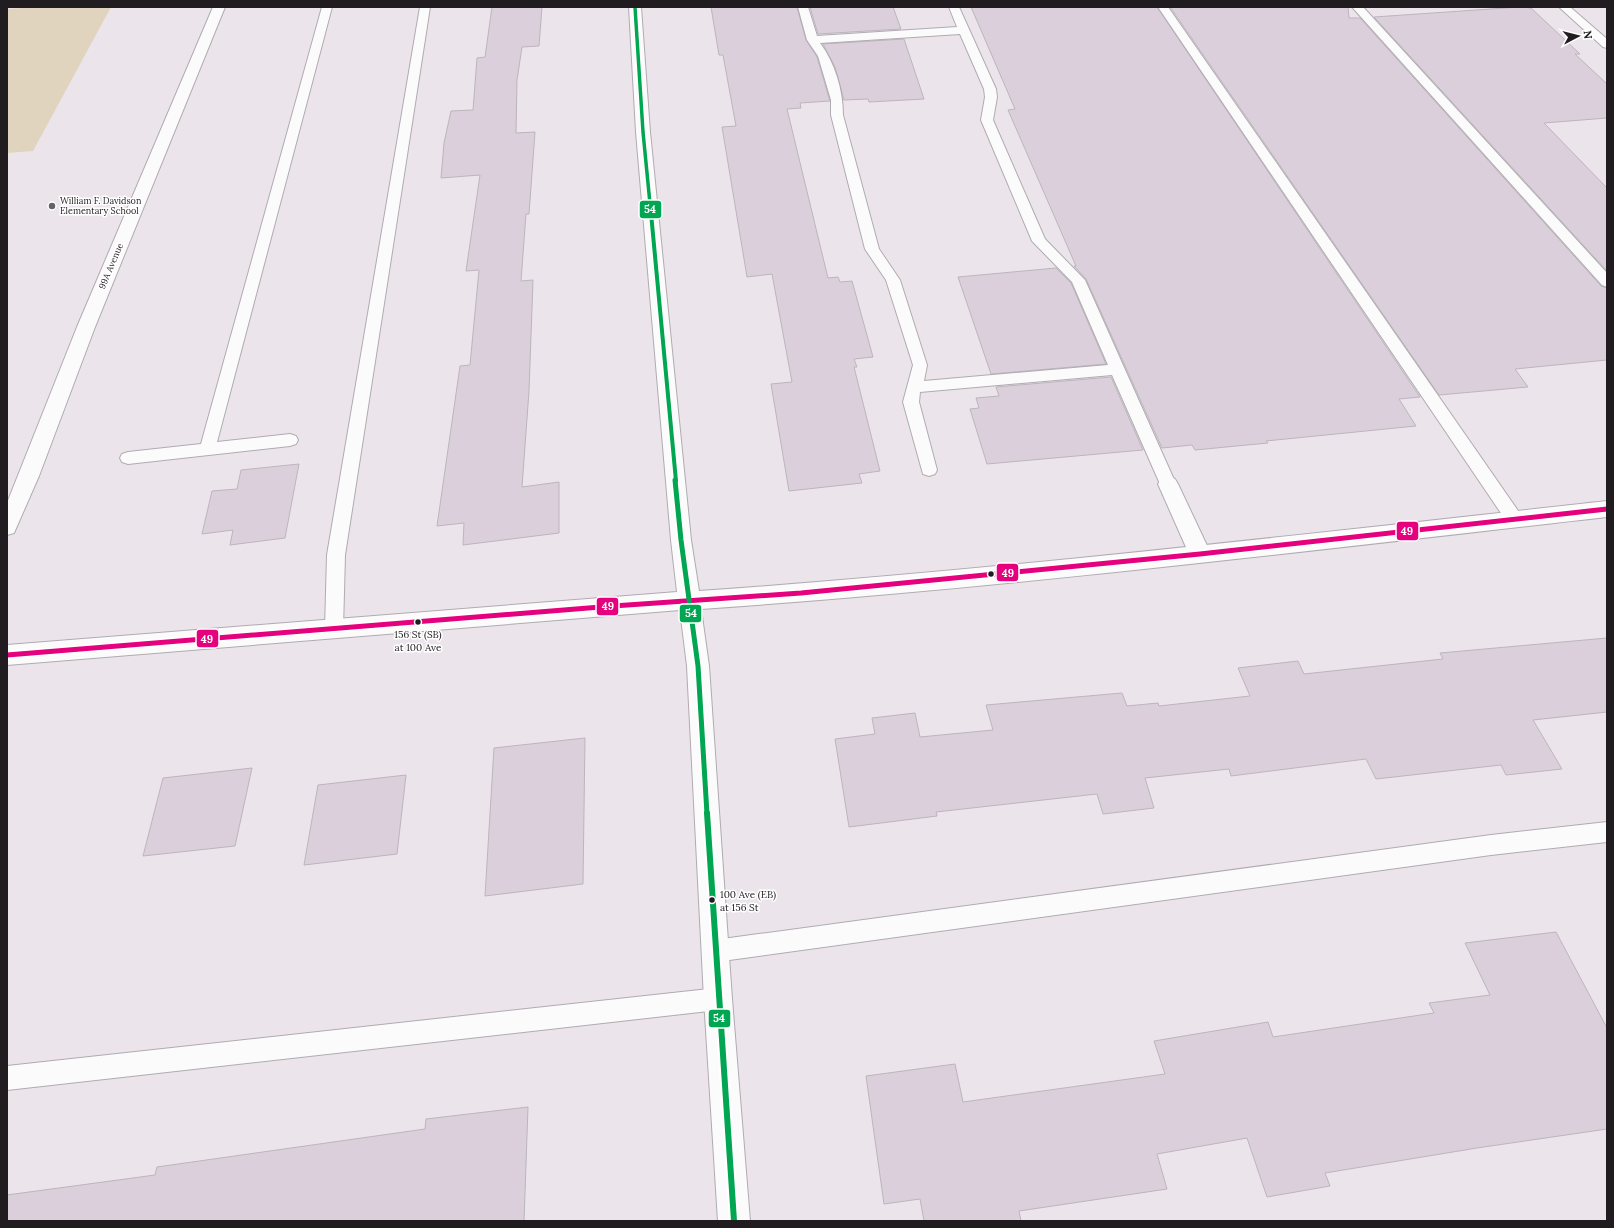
<svg xmlns="http://www.w3.org/2000/svg" width="1614" height="1228" viewBox="0 0 1614 1228" font-family="Lora,serif">
<style>
.green{fill:#e0d4be}
.building{fill:#dbcfdb;stroke:#bbb6bb}
.lines{fill:none;stroke-linecap:round;stroke-linejoin:round}
.service-casing{stroke:#b0abb0;stroke-width:2}
.minor-casing{stroke:#b0abb0;stroke-width:2}
.secondary-casing{stroke:#b0abb0;stroke-width:2}
.service{fill:#fcfbfc;fill-rule:evenodd}
.minor{fill:#fcfbfc;fill-rule:evenodd}
.secondary{fill:#fcfbfc;fill-rule:evenodd}
.bus-1-casing{stroke:#fff;stroke-width:8}
.bus-2-far3-casing{stroke:#fff;stroke-width:5.5}
.bus-2-far2-casing{stroke:#fff;stroke-width:6}
.bus-2-far1-casing{stroke:#fff;stroke-width:8}
.bus-2-casing{stroke:#fff;stroke-width:10}
.bus-1{stroke:#e5007d;stroke-width:5}
.bus-2-far3{stroke:#00a651;stroke-width:3.5}
.bus-2-far2{stroke:#00a651;stroke-width:4}
.bus-2-far1{stroke:#00a651;stroke-width:5}
.bus-2{stroke:#00a651;stroke-width:6}
.poi-dot{fill:#676267;stroke:#fff;stroke-width:1.5}
.bus-dot{fill:#201c20;stroke:#fff;stroke-width:1.5}
.labels{text-anchor:middle;stroke-width:3;stroke-linejoin:round;paint-order:stroke}
.far-poi-label{font-size:9px;fill:#201c20;stroke:#fff;text-anchor:start}
.far-street-label{font-size:9px;fill:#201c20;stroke:#fff}
.bus-label{font-size:10px;fill:#201c20;stroke:#fff}
.line-badge{stroke:#fff;stroke-width:1.5}
.badge-label{font-size:11px;text-anchor:middle;font-weight:bold;fill:#fff}
</style>
<rect width="100%" height="100%" fill="#ebe5eb"/>
<path class="green" d="M37,7H111L33,151L7,153V9Z"/>
<g class="building">
<path d="M492,7H542L539,46L522,47L517,80L516,133L535,132L529,214H526L521,281L533,280L529,391L522,487L559,482V533L463,545L464,523L437,526L460,366L470,365L479,270L466,271L480,175L441,178L444,143L451,111L473,110L477,58L485,57Z"/>
<path d="M711,7H797L806,40L817,57L830,101L800,103L801,108L787,109L828,278L838,277L840,282L852,281L873,357L854,359L857,367H854L880,471L859,474L862,483L789,491L771,384L792,382L772,274L747,277L722,127L736,126L723,55H719Z"/>
<path d="M810,7H893L901,29L818,34Z"/>
<path d="M971,7H1157L1420,397L1399,399L1416,426L1266,441L1268,443L1195,450L1192,445L1162,448L1086,279L1074,266H1076L1008,110L1015,109Z"/>
<path d="M1170,7H1348L1349,18H1360L1601,286L1607,288V360L1515,369L1528,387L1439,395Z"/>
<path d="M1520,7L1531,8L1580,54H1575L1607,84V118L1544,123L1607,188V271L1374,17Z"/>
<path d="M904,39L924,99L869,102L868,99L844,100L835,67L823,44Z"/>
<path d="M1056,268L1071,283L1106,364L991,374L958,277Z"/>
<path d="M1111,377L1143,450L987,464L970,409L979,408L976,398L999,396L996,387Z"/>
<path d="M299,464L285,538L230,545L233,530L202,534L212,491L237,489L241,470Z"/>
<path d="M1607,638V712L1533,720L1562,769L1506,775L1501,765L1376,779L1366,759L1231,776L1229,769L1145,778L1154,808L1103,814L1097,794L936,812L937,816L849,827L835,739L875,734L872,718L915,713L920,737L993,730L986,705L1122,693L1127,706L1158,703L1159,706L1250,696L1238,668L1298,661L1304,674L1443,659L1440,653Z"/>
<path d="M585,738L583,884L485,896L494,748Z"/>
<path d="M252,768L235,846L143,856L163,778Z"/>
<path d="M406,775L397,854L304,865L318,785Z"/>
<path d="M1556,932L1607,1028V1129L1477,1148L1325,1173L1330,1186L1267,1197L1247,1138L1157,1154L1167,1189L1019,1211L1021,1221H924L920,1199L884,1204L866,1076L955,1064L963,1102L1165,1074L1154,1041L1268,1022L1273,1037L1434,1013L1429,1003L1490,995L1465,943Z"/>
<path d="M528,1107L524,1221H7V1195L155,1175L157,1167L425,1129L426,1119Z"/>
</g>
<g class="lines">
<defs>
<g id="service">
<path d="M322,7H332L217,442L290,434L296,436L298,440L296,444L290,446L128,464L122,462L120,458L122,454L128,452L201,444Z"/>
<path d="M420,7H430L345,555L343,629L340,634L334,637L328,634L325,629L327,555Z"/>
<path d="M798,7H808L817,36L957,27L949,7H959L996,89L997,97L993,120L1045,239L1085,280L1176,484L1174,488L1168,490L1162,488L1160,484L1112,375L920,392L919,402L937,470L935,474L929,476L923,474L903,402L913,365L886,280L865,249L831,115V100L818,56L807,40ZM960,34L984,89L985,97L981,120L1032,241L1072,282L1108,365L924,381L927,365L900,280L879,249L843,115C843,90 835,63 820,43Z"/>
<path d="M1158,7H1168L1521,515L1523,520L1521,525L1515,527L1509,525Z"/>
<path d="M1352,7H1363L1607,273V287L1602,285Z"/>
<path d="M1559,7H1570L1607,39V48L1603,47Z"/>
<path d="M1607,822V842L1491,855L715,962L707,959L704,951L707,943L715,940L1491,835Z"/>
<path d="M718,988L726,991L729,999L726,1007L718,1010L7,1090V1066Z"/>
</g>
<g id="minor">
<path d="M213,7H225L95,327L39,476L14,533L7,535V503L77,327Z"/>
<path d="M1168,476L1175,479L1178,484L1211,554L1207,560L1200,562L1193,560L1189,554L1158,484L1161,479Z"/>
</g>
<path id="secondary" d="M629,7H641L650,132L691,540L699,591C1002,570 1305,534 1607,501V517C1306,551 1004,588 701,609L709,666L732,999L750,1221H718L704,999L687,666L680,610L7,665V645L677,592L671,540L636,132Z"/>
</defs>
<use href="#service" class="service-casing"/>
<use href="#minor" class="minor-casing"/>
<use href="#secondary" class="secondary-casing"/>
<use href="#service" class="service"/>
<use href="#minor" class="minor"/>
<use href="#secondary" class="secondary"/>
<defs>
<path id="bus-1" d="M7,655L613,606L801,593L1200,554L1607,509"/>
<path id="bus-2-far3" d="M635,7L643,132L651,214"/>
<path id="bus-2-far2" d="M651,213L676,481"/>
<path id="bus-2-far1" d="M675,480L681,540L698,666L707,814"/>
<path id="bus-2" d="M707,813L734,1221"/>
</defs>
<use href="#bus-1" class="bus-1-casing"/>
<use href="#bus-2-far3" class="bus-2-far3-casing"/>
<use href="#bus-2-far2" class="bus-2-far2-casing"/>
<use href="#bus-2-far1" class="bus-2-far1-casing"/>
<use href="#bus-2" class="bus-2-casing"/>
<use href="#bus-1" class="bus-1"/>
<use href="#bus-2-far3" class="bus-2-far3"/>
<use href="#bus-2-far2" class="bus-2-far2"/>
<use href="#bus-2-far1" class="bus-2-far1"/>
<use href="#bus-2" class="bus-2"/>
</g>
<circle class="poi-dot" cx="52" cy="206" r="4"/>
<g class="bus-dot">
<circle cx="991" cy="574" r="3.5"/>
<circle cx="418" cy="622" r="3.5"/>
<circle cx="712" cy="900" r="3.5"/>
</g>
<g class="labels">
<g class="far-poi-label">
<text x="60" y="204">William F. Davidson<tspan x="60" dy="10">Elementary School</tspan></text>
</g>
<g class="far-street-label">
<text transform="translate(111 266) rotate(-67)" y="3">99A Avenue</text>
</g>
<g class="bus-label">
<text x="418" y="638">156 St (SB)<tspan x="418" dy="13">at 100 Ave</tspan></text>
<text x="720" y="898" text-anchor="start">100 Ave (EB)<tspan x="720" dy="13">at 156 St</tspan></text>
</g>
</g>
<g class="line-badge">
<rect x="639" y="200" width="23" height="19" rx="4" fill="#00a651"/>
<rect x="1396" y="521" width="23" height="20" rx="4" fill="#e5007d"/>
<rect x="996" y="563" width="23" height="19" rx="4" fill="#e5007d"/>
<rect x="596" y="597" width="23" height="19" rx="4" fill="#e5007d"/>
<rect x="679" y="604" width="23" height="19" rx="4" fill="#00a651"/>
<rect x="196" y="629" width="23" height="19" rx="4" fill="#e5007d"/>
<rect x="708" y="1009" width="23" height="19" rx="4" fill="#00a651"/>
</g>
<g class="badge-label">
<text x="650" y="213">54</text>
<text x="1407" y="535">49</text>
<text x="1008" y="577">49</text>
<text x="608" y="610">49</text>
<text x="691" y="617">54</text>
<text x="207" y="643">49</text>
<text x="719" y="1022">54</text>
</g>
<rect width="1614" height="1228" fill="none" stroke="#201c20" stroke-width="16"/>
<g transform="translate(1578 36) rotate(83)" stroke="#ffffff" stroke-width="3" paint-order="stroke">
<path d="M0-3L7 15L0 10L-7 15Z" fill="#201c20"/>
<text y="-6" font-size="11" font-weight="bold" text-anchor="middle" fill="#201c20">N</text>
</g>
</svg>
